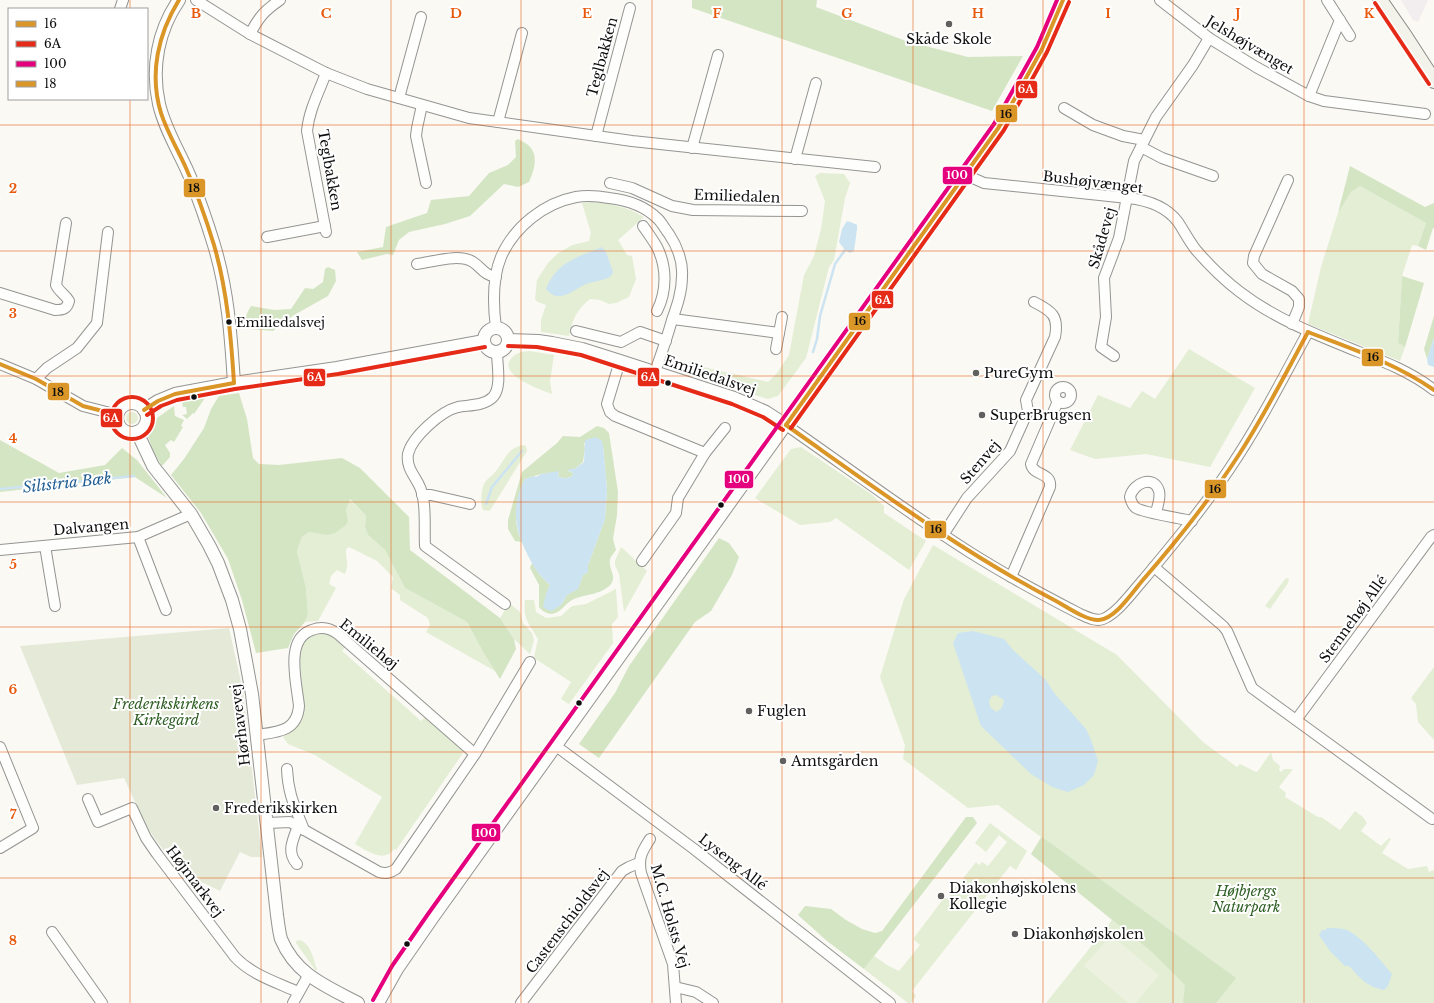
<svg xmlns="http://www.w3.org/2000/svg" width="1434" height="1003" viewBox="0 0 1434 1003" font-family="'Libre Baskerville',serif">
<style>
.industrial{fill:#f2edef}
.green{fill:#e3eed5}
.forest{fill:#d4e5c4}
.cemetery{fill:#e5ead8}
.pitch{fill:#ecf2df}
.water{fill:#cce3f1;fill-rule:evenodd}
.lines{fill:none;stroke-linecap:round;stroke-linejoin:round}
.stream{stroke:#cce3f1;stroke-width:2.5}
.minor-casing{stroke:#949492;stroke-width:12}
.tertiary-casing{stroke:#949492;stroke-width:14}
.secondary-casing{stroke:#8b8a88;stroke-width:16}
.minor{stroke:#fefefd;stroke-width:10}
.tertiary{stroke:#fefefd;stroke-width:12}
.secondary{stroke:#f4f3eb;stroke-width:14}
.bus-1-casing{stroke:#fff;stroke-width:7}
.bus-2-casing{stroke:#fff;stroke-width:7}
.bus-3-casing{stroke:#fff;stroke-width:7}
.bus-4-casing{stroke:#fff;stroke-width:7}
.bus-1{stroke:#db9628;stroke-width:4}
.bus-2{stroke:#e52b18;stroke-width:4}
.bus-3{stroke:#e5007d;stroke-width:4}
.bus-4{stroke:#db9628;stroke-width:4}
.grid{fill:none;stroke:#e8590c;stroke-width:1;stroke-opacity:0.55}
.poi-dot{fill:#61605e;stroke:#fff;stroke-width:1.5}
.bus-dot{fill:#0e0e0e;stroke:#fff;stroke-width:1.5}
.labels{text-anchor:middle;stroke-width:4;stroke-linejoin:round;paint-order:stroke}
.bus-label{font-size:13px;fill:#0e0e0e;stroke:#fff;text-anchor:start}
.poi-label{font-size:14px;fill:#0e0e0e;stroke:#fff;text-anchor:start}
.street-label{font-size:14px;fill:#0e0e0e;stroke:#fff}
.park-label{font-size:14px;font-style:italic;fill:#2e5f24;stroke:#fff}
.water-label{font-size:15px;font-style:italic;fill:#225e94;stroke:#fff}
.grid-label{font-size:13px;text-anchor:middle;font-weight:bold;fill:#e8590c;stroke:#fff;stroke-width:4;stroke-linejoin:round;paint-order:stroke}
.line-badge{stroke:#fff;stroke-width:1.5}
.badge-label{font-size:11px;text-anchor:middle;font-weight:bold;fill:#fff}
.pale-badge-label{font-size:11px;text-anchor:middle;font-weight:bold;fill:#111}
</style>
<rect width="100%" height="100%" fill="#faf9f4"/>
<path class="industrial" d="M1401,0H1428L1418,22L1413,20Z"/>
<g class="green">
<path d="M820,173L844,174L850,183L845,198L834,260L829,267L806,358L778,396L768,399L758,396L664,365L666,360L669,359L768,382L777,373L789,355L804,275L814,256L821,229L825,201L815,176Z"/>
<path d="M1360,186L1426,223L1418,246L1412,245L1402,276L1398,343L1405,347L1400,361L1308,324L1321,267L1338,213L1351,192Z"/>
<path d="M591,202C610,203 627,207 644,217L618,240L627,255L632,256L636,279L629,297L616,303L609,304L600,300L590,299C577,309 572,320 569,336L541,332V320L546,305L538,302L535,299L537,280L548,263L557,254L572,245L589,241L591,233L582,203Z"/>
<path d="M1189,349L1255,388L1210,467L1146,454L1095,459L1070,450L1098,395L1130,408L1142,391L1155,399Z"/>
<path d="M529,351L554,355L550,381L552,394C542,390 500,376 510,360C515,353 520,352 529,351Z"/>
<circle cx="132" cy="418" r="6"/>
<path d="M522,445L526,446L527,451L491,509L489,511L483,510C480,503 481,489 485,482C488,478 493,475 496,471C506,458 506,450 522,445Z"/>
<path d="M801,447L871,494L884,506V513L926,541L909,570L836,518L830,522L800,525L755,498L791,449Z"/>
<path d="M349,499L366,516L365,527L368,535L385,550L405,588L467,622L483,652L495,671L426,632L430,625L428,618L400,600V595L391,588L393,577L377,561L349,547L346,549C345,560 350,562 345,574L337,570L331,576L329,584L336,588L318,621L305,622L308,614L306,588L297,551L302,537L309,532C332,535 331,536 348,520L346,510Z"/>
<path d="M933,545L1117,655L1203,742L1237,767L1240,764L1256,772L1258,771L1271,752L1273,760L1280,766L1279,770L1281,772L1284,769H1293L1279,787L1286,793L1285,797L1318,817H1321L1340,830L1355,811L1363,817L1367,823L1361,831L1381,846L1389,838L1391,839L1382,853L1408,869L1427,866L1429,872L1434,870V1003H1046L1112,920L1031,854L1041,837L998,805L968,808L903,759L905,745L880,677L904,599Z"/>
<path d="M621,547L647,571L624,612L619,574L615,565V561Z"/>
<path d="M1287,578L1289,579L1288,583L1270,609L1265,606L1285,579Z"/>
<path d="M616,589L618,617L612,624L613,643L569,704L561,699L571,682L534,658L538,639C529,623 523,620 525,600H534L536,612L546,618L561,616L572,606L586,604Z"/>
<path d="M509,603L520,612L523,623L532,633L534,640L530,654L514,639L500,618C504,613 505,608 509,603Z"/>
<path d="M321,632L332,635L346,646L342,651L421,721L426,716L465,750L396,850L394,849C384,864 366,850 355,844L382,797L315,755L288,744L283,737C295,729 299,725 304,711L299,650L306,637Z"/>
<path d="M1434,667V740L1418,722L1416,704L1411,698Z"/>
<path d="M990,823L1027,851L1016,870L1010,866L912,991L916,996L911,1003H908L864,969L874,956L887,965L899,971L920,945L913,939L944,898L947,899L976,862L979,865L982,862L988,866L1007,842L999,835L986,852L975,843Z"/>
<path d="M300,940C311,944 313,958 317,969L316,971L296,943V941Z"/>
</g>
<g class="forest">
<path d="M692,0H817L816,7L906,41L968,57L1023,56L992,111L692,8Z"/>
<path d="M518,139C521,141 527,143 529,146C539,155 534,171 529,182L518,187L504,184L470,216L445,224L409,232L399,240L393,255L387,254L362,260L357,252L383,247L386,227L427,213L431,200L469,196L489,173L508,165L516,157L515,141Z"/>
<path d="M1350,166L1425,207L1434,203V228H1433L1426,250L1418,246L1426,223L1360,186L1351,192L1338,213Z"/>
<path d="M328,267L335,270L336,281L328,296L294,315L273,331L250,329C243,321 246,314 251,306L274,310L291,309L305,288L313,289L323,282L325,269Z"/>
<path d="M1402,276L1424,283L1405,347L1398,343Z"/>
<path d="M1434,316V338L1427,359L1424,349Z"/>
<path d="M239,393L247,419L253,458L259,464L279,465L342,458L360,468L409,517L410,550L500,618L514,639L516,649L500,679L483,652L467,622L405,588L385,550L368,535L365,527L366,516L350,499L346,510L348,520L346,525L335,533L327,535L309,532L302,537L297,551L306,588L308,614L305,622L294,634L288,648L256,653L242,600L228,559L201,513L171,475L184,459L204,428L211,409L219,396Z"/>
<path d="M205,398L194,414L193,413L187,419L182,415L187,414L186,407H183L182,402Z"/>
<path d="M174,406L175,416L184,420L181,426L183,427L174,442L171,440L165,445L170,453V457L163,465H161L152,448L148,436L153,430L157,418Z"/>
<path d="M597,426L604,428L609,433L618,492L617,515L613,539L616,550C614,553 610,557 610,560C608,568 617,576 611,584C602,595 584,594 572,600C565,604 560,613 552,614C547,614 542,611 539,607V585L530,568L532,563L540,575L550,585L548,589L561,605L567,595L575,590L579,586L583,575L588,572V565L605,519L607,489L603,446L584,443L585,448L583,462L576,468L568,471L573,473V475C569,479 563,479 558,476L559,472L541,474L525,479C515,499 512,522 522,542L515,541L508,529V520L522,472L557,443L563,436L580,437Z"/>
<path d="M0,440L59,473L105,465L122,448L137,460L167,498L135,477L0,492Z"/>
<path d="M719,538L729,543L739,557L732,575L711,611L695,622L599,758L579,744L615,693L629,666Z"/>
<path d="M966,817H973L977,823L864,969L827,941L798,915L805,906L831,909L846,920L862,929L875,933L882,931Z"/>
<path d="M1042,837L1236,978L1216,1003H1183L1185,985L1151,951L1031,854Z"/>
</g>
<path class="cemetery" d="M229,628L243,691L262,857H251L240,852L220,891L179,871L147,828L124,778L77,785L20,646Z"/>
<path class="pitch" d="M1111,935L1159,975L1136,1003H1128L1084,966Z"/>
<g class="water">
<path d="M847,221L853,223L857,225V229L854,251L850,253L845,250L839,242L842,229Z"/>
<path d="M602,247L606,252L613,272L611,276C604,281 594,281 586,284C573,290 559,305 546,289C557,262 576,258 602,247Z"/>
<path d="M1434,338V367L1428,365L1427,359Z"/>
<path d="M596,437L602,441L603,446L607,489L605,519L588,565V572L583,575L578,589L567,595L561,605L552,611L548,610L543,607L546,594L550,585L540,575L536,570C518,539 507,513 525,479L534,476L536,477L541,474L559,471L558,476C563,479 569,479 573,475V473L567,470L576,468L584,462L585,440Z"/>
<path d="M973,631L1004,639L1013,650L1046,680L1054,693L1086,729L1091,740L1098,761L1094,775L1084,785L1068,792L1052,787L1031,774L981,726L953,643L958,633ZM996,695L1004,700C1003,706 1002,709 996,712L990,707L989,701L992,696Z"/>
<path d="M1327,928C1332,928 1338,928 1343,929C1359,932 1381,961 1392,974L1388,986L1384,990C1366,986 1361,979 1349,966H1345L1330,951L1319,935L1322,930H1326Z"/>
</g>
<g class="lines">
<g class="stream">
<path d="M813,352L817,339L820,316L831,278L835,264L845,250"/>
<path d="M0,489L134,476"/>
<path d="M486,504L492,487L522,451"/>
</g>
<defs>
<g id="minor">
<path d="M196,0L250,34L326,73L367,89L469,118L632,141L875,167"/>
<path d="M1160,0L1209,38L1256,67L1309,96L1324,101L1425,114"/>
<path d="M1327,0L1350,36"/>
<path d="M120,9L123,0"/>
<path d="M250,34C259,17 264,11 280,0"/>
<path d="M326,73C319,92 309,110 307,131L326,232"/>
<path d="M1309,96L1340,20"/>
<path d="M399,98L421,17"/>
<path d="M422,105L417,128L416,136L426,183"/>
<path d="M1064,108L1093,125L1123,136L1144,140"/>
<path d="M498,122L522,33"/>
<path d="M596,136L630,8"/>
<path d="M1141,147L1162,158L1213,176"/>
<path d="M692,148L718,55"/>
<path d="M795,159L816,83"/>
<path d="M966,175L984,183L1128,198C1147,200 1166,206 1178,222C1184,231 1189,241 1196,250C1209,265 1224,280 1240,292C1275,319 1317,335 1359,352C1385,362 1411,372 1434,390"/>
<path d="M1288,180L1254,256L1253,263L1262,274L1292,291L1299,299V307L1292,324"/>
<path d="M610,183L632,188L672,206L693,210L802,211"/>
<path d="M643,226C648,233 653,240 657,247C667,267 667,291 657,311"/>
<path d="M267,237L325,226"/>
<path d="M417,264C433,262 459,253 473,262C482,268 484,275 496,277"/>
<path d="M0,293L55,310C63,310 67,309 69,301C65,294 59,292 56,285L66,223"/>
<path d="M673,319L779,333"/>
<path d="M496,328C493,305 492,279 501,257C514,227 544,203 576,197C587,195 598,196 609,198C627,200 645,206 658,219C662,223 665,229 669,234C677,246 683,262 682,276C682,292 677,306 672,320C667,338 661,355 655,372"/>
<path d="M576,331L621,342L640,332L666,341"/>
<path d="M776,349L782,317"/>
<path d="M497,352C497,365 502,387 493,397C484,406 469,405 458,407C441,411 412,437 408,454C406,467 414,475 419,485C427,500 424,529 425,546L505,604"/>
<path d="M1114,356L1101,347L1106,317L1104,278L1119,238L1134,161L1156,117L1193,65L1209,38"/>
<path d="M620,361L607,404L610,412L615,416L705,453"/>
<path d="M0,364L36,379L83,406L118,415"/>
<path d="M36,379L47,368L77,348L97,323L108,232"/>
<circle cx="1063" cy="395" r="8"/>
<path d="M786,425C848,468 908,513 971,553C1006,575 1043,595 1080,614C1087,617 1095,622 1103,619C1118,613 1134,590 1144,579C1174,543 1204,507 1230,468C1259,425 1283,378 1308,332"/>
<path d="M422,495H431L470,504"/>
<path d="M1156,513C1157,507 1161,498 1159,491C1154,474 1133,483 1130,497C1131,501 1132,505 1136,508C1144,513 1180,518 1192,521"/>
<path d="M943,535L967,498L1010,451L1028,411L1026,400L1055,337C1059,316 1052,311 1034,302"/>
<path d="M138,537L166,610"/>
<path d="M45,546L55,606"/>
<path d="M0,550L138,537L191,514"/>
<path d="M642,561L676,513L678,498L705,453L725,428"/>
<path d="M1154,567L1223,626L1227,631L1252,688L1296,720"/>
<path d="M1011,577L1050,487C1052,472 1033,476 1031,464L1058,401"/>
<path d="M256,735C277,732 297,732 299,706C297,684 284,639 312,630C322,626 330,628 338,634L475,754L396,869C390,873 386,874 379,872L290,822L267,823"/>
<path d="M556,746L694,849L890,1003"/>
<path d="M0,747L33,828L0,848"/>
<path d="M475,754L530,662"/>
<path d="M287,769C288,794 295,807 304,830"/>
<path d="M88,799L98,822L132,808L146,838L157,854L235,957C252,975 276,982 298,992"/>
<path d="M1432,819L1296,720L1431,537L1434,535"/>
<path d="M650,839C642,852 638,857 641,873L673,964L676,1003"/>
<path d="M297,864C286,852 293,840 298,826"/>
<path d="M52,932L102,1003"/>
<path d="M675,987L696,992L713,1003"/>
<path d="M293,1003L308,976"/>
<path d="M521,1003L622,871L629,867L639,863"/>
</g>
<g id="tertiary">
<path d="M179,0C158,30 151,68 159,104C165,130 180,153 190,177C199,199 207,222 214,245C228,291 231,336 234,383"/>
<circle cx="496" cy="340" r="12"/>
<path d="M508,340L538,341L552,343L582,349L620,361L734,398L766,412L786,425"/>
<circle cx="132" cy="418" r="15"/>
<path d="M144,410L158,401L175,394L234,383L337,368L484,341"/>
<path d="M137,432L153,466L191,514L209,545L218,563L232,600L240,629L252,694L277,915C278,922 279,932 281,939C296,975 326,986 358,1003"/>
<path d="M378,1003L397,969L433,917L999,127C1023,86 1047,45 1063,0"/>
</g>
<path id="secondary" d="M1380,0L1405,36L1434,81"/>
</defs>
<use href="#minor" class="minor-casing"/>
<use href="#tertiary" class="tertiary-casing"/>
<use href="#secondary" class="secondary-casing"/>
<use href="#minor" class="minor"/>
<use href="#tertiary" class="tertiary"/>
<use href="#secondary" class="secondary"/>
<defs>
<g id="bus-1">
<path d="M1308,332C1352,349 1395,363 1434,390"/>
<path d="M786,425C874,487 960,551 1056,601C1067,607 1087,621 1099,620C1115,619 1132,593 1142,581C1177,541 1211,498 1240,453C1265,414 1286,373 1308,332"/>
<path d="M786,425L999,127L1042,49L1063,0"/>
</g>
<g id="bus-2">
<path d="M1375,3L1429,84"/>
<path d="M508,346L537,347L581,355L732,404L763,417L783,430"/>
<circle cx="132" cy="418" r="21"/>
<path d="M147,415L161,406L177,400L235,389L338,374L485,347"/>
<path d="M791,428L1004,130L1047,52L1069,2"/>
</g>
<path id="bus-3" d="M373,1000L392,966L428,914L994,124L1037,47L1057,0"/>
<g id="bus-4">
<path d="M179,0C158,34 149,74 161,113C167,132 178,150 186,168C197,193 206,219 214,245C227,290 231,336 234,383"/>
<path d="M0,364L36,379L83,406L118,415"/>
<path d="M144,410L158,401L175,394L234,383"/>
</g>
</defs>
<use href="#bus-1" class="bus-1-casing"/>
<use href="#bus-2" class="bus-2-casing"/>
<use href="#bus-3" class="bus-3-casing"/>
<use href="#bus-4" class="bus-4-casing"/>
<use href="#bus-1" class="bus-1"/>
<use href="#bus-2" class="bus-2"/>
<use href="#bus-3" class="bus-3"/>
<use href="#bus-4" class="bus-4"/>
</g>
<path class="grid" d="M130,0V9M261,0V1003M391,0V1003M521,0V1003M652,0V1003M782,0V1003M913,0V1003M1043,0V1003M1173,0V1003M1304,0V1003M130,99V1003M0,125H1434M0,251H1434M0,376H1434M0,502H1434M0,627H1434M0,752H1434M0,878H1434"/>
<g class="poi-dot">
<circle cx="949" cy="24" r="4"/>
<circle cx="976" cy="373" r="4"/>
<circle cx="982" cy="415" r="4"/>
<circle cx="749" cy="711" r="4"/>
<circle cx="783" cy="761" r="4"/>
<circle cx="216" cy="808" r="4"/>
<circle cx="941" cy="896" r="4"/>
<circle cx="1015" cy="934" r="4"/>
</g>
<g class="bus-dot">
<circle cx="229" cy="322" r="3.5"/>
<circle cx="668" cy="383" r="3.5"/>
<circle cx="194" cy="397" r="3.5"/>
<circle cx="721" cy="505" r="3.5"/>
<circle cx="579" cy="703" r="3.5"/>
<circle cx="407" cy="944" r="3.5"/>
</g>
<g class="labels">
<g class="bus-label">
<text x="236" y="327">Emiliedalsvej</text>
</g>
<g class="poi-label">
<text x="949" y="44" text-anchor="middle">Skåde Skole</text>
<text x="984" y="378">PureGym</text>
<text x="990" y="420">SuperBrugsen</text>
<text x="757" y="716">Fuglen</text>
<text x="791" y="766">Amtsgården</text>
<text x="224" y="813">Frederikskirken</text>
<text x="949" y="893">Diakonhøjskolens<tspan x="949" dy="16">Kollegie</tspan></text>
<text x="1023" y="939">Diakonhøjskolen</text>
</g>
<g class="street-label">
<text transform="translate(1250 45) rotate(31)" y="5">Jelshøjvænget</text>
<text transform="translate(602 57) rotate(-75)" y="5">Teglbakken</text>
<text transform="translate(330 170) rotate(80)" y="5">Teglbakken</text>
<text transform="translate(1093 182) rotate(7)" y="5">Bushøjvænget</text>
<text transform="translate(737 196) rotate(2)" y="5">Emiliedalen</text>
<text transform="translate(1102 238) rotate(-74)" y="5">Skådevej</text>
<text transform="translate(710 375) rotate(19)" y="5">Emiliedalsvej</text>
<text transform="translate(980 462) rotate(-49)" y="5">Stenvej</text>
<text transform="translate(91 527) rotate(-5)" y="5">Dalvangen</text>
<text transform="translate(1353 619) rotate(-54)" y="5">Stennehøj Allé</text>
<text transform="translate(369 644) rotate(39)" y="5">Emiliehøj</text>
<text transform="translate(240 725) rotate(-97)" y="5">Hørhavevej</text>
<text transform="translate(733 862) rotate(38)" y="5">Lyseng Allé</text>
<text transform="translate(195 881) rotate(53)" y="5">Højmarkvej</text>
<text transform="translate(670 916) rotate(74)" y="5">M.C. Holsts Vej</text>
<text transform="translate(567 921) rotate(-53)" y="5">Castenschioldsvej</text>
</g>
<g class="park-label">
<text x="166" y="709">Frederikskirkens<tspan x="166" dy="16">Kirkegård</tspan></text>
<text x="1246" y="896">Højbjergs<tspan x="1246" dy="16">Naturpark</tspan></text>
</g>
<g class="water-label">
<text transform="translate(67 483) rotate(-6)" y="5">Silistria Bæk</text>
</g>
</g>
<g class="grid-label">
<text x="196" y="18">B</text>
<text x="326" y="18">C</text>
<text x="456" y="18">D</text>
<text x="587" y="18">E</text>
<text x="717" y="18">F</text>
<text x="847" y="18">G</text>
<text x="978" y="18">H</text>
<text x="1108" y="18">I</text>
<text x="1238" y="18">J</text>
<text x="1369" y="18">K</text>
<text x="13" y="193">2</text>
<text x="13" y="318">3</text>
<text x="13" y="443">4</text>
<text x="13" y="569">5</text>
<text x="13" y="694">6</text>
<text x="13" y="819">7</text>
<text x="13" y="945">8</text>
</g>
<g class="line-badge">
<rect x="1015" y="80" width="23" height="19" rx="4" fill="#e52b18"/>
<rect x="995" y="104" width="23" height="19" rx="4" fill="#db9628"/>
<rect x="942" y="166" width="31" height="19" rx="4" fill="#e5007d"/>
<rect x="183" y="178" width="23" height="20" rx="4" fill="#db9628"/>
<rect x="871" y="290" width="23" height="19" rx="4" fill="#e52b18"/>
<rect x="848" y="312" width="23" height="19" rx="4" fill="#db9628"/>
<rect x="1361" y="348" width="23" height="19" rx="4" fill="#db9628"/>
<rect x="637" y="367" width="23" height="20" rx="4" fill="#e52b18"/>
<rect x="303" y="368" width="23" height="19" rx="4" fill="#e52b18"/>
<rect x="47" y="382" width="23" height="19" rx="4" fill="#db9628"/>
<rect x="100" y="408" width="23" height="20" rx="4" fill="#e52b18"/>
<rect x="724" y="470" width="30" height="19" rx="4" fill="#e5007d"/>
<rect x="1204" y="479" width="23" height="20" rx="4" fill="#db9628"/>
<rect x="924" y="520" width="23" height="19" rx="4" fill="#db9628"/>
<rect x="471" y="823" width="30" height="19" rx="4" fill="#e5007d"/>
</g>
<g class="badge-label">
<text x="1026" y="93">6A</text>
<text x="957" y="179">100</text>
<text x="883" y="304">6A</text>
<text x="649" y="381">6A</text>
<text x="315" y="381">6A</text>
<text x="111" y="422">6A</text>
<text x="739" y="483">100</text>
<text x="486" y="837">100</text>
</g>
<g class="pale-badge-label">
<text x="1006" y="118">16</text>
<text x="194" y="192">18</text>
<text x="860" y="325">16</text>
<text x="1373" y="361">16</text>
<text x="58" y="396">18</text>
<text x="1215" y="493">16</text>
<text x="936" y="533">16</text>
</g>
<rect x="8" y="8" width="140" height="92" fill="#ffffff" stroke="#9f9f9f"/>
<rect x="16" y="21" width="20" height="6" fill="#db9628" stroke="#9f9f9f"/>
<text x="44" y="28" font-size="12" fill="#0e0e0e">16</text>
<rect x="16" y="41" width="20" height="6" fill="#e52b18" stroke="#9f9f9f"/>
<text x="44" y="48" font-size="12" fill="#0e0e0e">6A</text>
<rect x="16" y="61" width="20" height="6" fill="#e5007d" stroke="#9f9f9f"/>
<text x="44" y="68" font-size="12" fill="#0e0e0e">100</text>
<rect x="16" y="81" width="20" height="6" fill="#db9628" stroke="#9f9f9f"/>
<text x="44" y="88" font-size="12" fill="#0e0e0e">18</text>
</svg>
